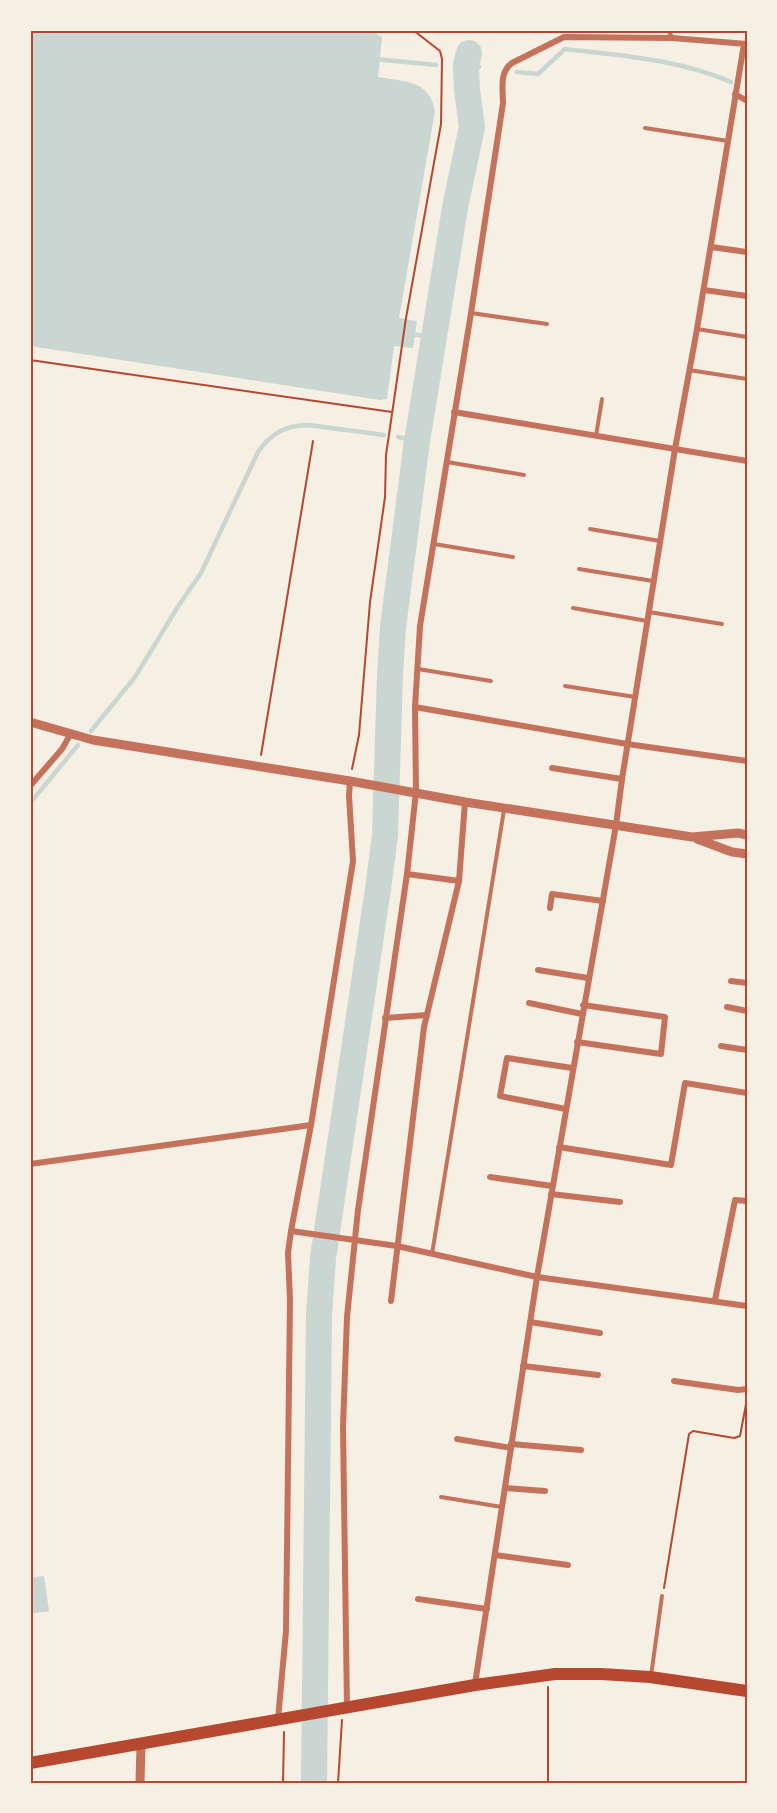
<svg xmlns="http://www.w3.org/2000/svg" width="777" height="1813" viewBox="0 0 777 1813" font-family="'PT Sans Narrow',sans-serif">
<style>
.water{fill:#c9d6d2}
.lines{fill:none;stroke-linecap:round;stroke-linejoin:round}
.stream{stroke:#c9d6d2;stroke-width:4.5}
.river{stroke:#c9d6d2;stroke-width:26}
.path{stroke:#b5482f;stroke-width:2}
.service{stroke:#c5725c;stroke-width:4}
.minor{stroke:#c5725c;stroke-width:6}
.tertiary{stroke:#c5725c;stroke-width:9}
.primary{stroke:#b5482f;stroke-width:12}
.neatline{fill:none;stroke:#b5482f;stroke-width:2}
</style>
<rect width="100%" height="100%" fill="#f6efe4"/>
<g class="water">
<path d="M30,30H369L382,37L378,77C404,82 429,79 435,111L399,318L417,321L413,348L394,346L387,399L380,400L30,346Z"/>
<path d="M44,1576L49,1611L30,1614V1578Z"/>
</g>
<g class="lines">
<g class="stream">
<path d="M375,59L436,65"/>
<path d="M457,68L466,65L479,67"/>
<path d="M517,72L538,74L565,49C621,56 679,59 731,82"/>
<path d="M409,334L434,337"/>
<path d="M398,437L417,441"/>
<path d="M91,731L135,677L179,605L201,573L258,452C270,434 286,425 308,425L384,435"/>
<path d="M30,803L78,745"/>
</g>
<path class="river" d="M314,1783L319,1315L323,1258L379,882L385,835L390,675L393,627L417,441L456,202L472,127L467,90L466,65L469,53"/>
<g class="path">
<path d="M30,360L392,412"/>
<path d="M261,755L313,441"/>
<path d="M352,769L359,735L370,602L385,497L386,455L406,318L441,124L442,59L440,51L413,30"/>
<path d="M664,1588L689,1434L693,1431L734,1438L740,1436L747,1399"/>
<path d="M548,1687V1783"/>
<path d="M283,1783L284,1732"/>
<path d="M338,1783L342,1720"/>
</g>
<g class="service">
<path d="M668,30L672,37"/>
<path d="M645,128L728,141"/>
<path d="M471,313L547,324"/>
<path d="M697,329L747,337"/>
<path d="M689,370L747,379"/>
<path d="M596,436L602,399"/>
<path d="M447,462L524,475"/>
<path d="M590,529L660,541"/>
<path d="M434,544L513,557"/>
<path d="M579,569L653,581"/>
<path d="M573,608L647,621"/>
<path d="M649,612L722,624"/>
<path d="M418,669L491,681"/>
<path d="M565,686L635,697"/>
<path d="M432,1254L504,810"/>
<path d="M441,1497L502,1507"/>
<path d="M651,1676L662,1596"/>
</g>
<g class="minor">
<path d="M735,94L747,101"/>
<path d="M711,247L747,252"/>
<path d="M704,290L747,296"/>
<path d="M454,412L747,461"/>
<path d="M415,707L627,744L747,761"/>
<path d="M552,768L622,779"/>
<path d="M30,786L62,749L70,735"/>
<path d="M407,874L459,881"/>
<path d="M550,908L552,894L603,901"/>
<path d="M538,970L588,978"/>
<path d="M731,981L747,983"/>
<path d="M529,1003L582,1014"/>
<path d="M727,1007L747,1011"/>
<path d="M385,1018L427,1015"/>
<path d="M577,1042L661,1054L665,1017L583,1005"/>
<path d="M721,1046L747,1050"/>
<path d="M566,1109L500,1096L507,1058L572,1068"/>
<path d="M559,1147L671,1165L685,1083L747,1093"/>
<path d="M30,1164L311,1125"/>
<path d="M490,1177L552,1186"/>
<path d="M551,1194L620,1202"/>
<path d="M291,1231L397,1246L537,1277L747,1306"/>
<path d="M715,1300L735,1200L747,1201"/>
<path d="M391,1301L424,1027L459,881L465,802"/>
<path d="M530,1322L600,1333"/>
<path d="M523,1366L598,1375"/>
<path d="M674,1381L738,1390L747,1389"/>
<path d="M457,1439L511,1448"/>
<path d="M511,1444L581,1450"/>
<path d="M505,1488L545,1491"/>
<path d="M495,1555L568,1565"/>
<path d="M418,1599L487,1609"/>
<path d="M475,1684L537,1277L616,825L622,779L675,449L697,329L744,44"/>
<path d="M347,1707L343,1427L347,1317L358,1210L407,874L416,792L415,707L420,626L471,313L503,103C503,89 499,72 512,63L564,37L672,38L747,44"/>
<path d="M278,1719L286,1631L290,1300L288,1253L291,1231L311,1125L353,861L349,796L350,781"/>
</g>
<g class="tertiary">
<path d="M30,722L93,740L350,781L465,802L692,837L738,833L747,835"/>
<path d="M697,839L732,852L747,854"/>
<path d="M140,1783L141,1745"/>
</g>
<path class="primary" d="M30,1763L475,1685L555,1674H601L650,1677L747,1691"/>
</g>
<rect width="777" height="1813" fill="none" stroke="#f6efe4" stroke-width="63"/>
<rect x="32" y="32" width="714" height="1750" class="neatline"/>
</svg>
